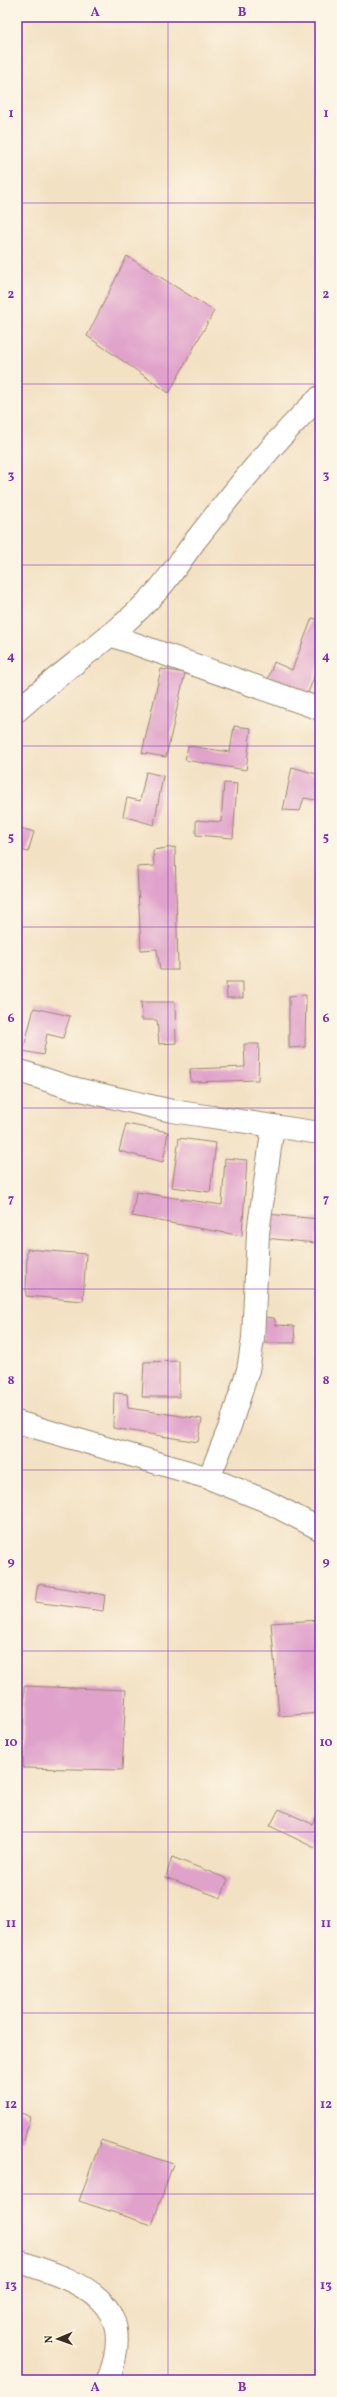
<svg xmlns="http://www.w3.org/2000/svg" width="337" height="2397" viewBox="0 0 337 2397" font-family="Vollkorn,serif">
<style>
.building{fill:#e0a2cb}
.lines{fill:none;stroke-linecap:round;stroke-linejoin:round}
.minor-casing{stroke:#978670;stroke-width:24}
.minor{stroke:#fff;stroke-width:22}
.grid{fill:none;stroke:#7b2cbf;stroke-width:1;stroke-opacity:0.55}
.neatline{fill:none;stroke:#7b2cbf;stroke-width:1.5}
.grid-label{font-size:13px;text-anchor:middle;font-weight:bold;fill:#7b2cbf}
</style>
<rect width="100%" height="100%" fill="#fcf5e5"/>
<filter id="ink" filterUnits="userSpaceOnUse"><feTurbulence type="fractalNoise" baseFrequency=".025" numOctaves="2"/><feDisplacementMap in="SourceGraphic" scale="8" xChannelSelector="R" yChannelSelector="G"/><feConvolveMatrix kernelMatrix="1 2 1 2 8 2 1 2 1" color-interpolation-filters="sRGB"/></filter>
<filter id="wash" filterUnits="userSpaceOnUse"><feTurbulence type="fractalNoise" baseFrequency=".012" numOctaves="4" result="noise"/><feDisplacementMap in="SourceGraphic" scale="16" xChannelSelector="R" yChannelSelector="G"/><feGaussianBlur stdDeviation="0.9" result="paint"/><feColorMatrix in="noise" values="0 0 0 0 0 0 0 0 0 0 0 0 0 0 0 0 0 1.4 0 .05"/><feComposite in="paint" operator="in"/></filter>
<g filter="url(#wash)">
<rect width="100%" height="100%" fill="#f3e1c3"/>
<g id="blocks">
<g class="building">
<path d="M127,256L214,311L169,393L87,336Z"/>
<path d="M312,618L320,620V661L308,693L268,679L274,662L292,670Z"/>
<path d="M161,669L185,673L166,757L142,753Z"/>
<path d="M234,726L251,728L246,770L185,760L188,746L230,752Z"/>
<path d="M292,767L320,775L316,800L304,798L300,811L283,810Z"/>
<path d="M146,772L163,776L154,825L123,816L127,798L140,801Z"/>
<path d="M224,783L237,784L233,838L196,835V820L221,822Z"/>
<path d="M17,827L34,832L28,852L17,849Z"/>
<path d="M175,847L178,970H160L157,949L141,950L137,867L154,866L153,850Z"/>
<path d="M226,982H243V998H227Z"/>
<path d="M306,995L305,1047L289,1048V996Z"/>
<path d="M141,1002H175L176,1043L159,1044L157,1020H142Z"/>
<path d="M34,1008L70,1016L63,1038L47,1034L43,1055L23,1051Z"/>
<path d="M244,1044H259L258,1080L191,1082L190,1069L245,1067Z"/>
<path d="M126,1124L168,1132L163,1162L119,1151Z"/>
<path d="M179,1138L216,1143L210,1192L172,1187Z"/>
<path d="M225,1158L247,1160L242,1236L132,1216L136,1192L222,1205Z"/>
<path d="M268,1214L318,1219L316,1243L264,1238Z"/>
<path d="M27,1249L86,1254L83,1301L26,1296Z"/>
<path d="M263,1317L274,1318L276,1325L294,1326L295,1343H263Z"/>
<path d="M179,1361V1397H142L144,1362Z"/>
<path d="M114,1393L127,1394L128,1408L202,1419L198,1442L113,1428Z"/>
<path d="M38,1584L105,1595L103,1611L35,1602Z"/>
<path d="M320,1620V1713L279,1716L271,1623Z"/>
<path d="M24,1686L126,1690L122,1770L23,1768Z"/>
<path d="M279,1809L312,1824L320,1811V1840L315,1848L270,1826Z"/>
<path d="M172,1857L228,1879L221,1898L166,1877Z"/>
<path d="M17,2111L30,2117L24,2141L17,2139Z"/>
<path d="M101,2140L173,2164L152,2225L79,2201Z"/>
</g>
</g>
</g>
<g filter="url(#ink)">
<use href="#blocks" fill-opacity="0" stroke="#978670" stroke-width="1"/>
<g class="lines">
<defs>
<g id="minor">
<path d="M110,635L320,709"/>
<path d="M17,711C63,669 117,636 159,589C172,574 183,557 195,541C234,491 275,440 320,397"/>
<path d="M17,1070L68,1087L172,1111L320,1133"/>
<path d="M17,1422L209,1478L264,1500L320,1529"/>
<path d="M209,1478L230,1426L248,1370L253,1339L258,1233L273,1126"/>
<path d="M17,2261C80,2282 140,2299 108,2380"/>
</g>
</defs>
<use href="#minor" class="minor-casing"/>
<use href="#minor" class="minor"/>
</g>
</g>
<path class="grid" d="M168,17V2380M17,203H320M17,384H320M17,565H320M17,746H320M17,927H320M17,1108H320M17,1289H320M17,1470H320M17,1651H320M17,1832H320M17,2013H320M17,2194H320"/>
<rect width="337" height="2397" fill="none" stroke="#fcf5e5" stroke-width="44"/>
<g transform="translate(58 2339) rotate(268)" stroke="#fcf5e5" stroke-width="3" paint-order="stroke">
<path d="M0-3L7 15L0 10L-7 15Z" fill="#3b2a1e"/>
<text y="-6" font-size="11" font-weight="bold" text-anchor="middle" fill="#3b2a1e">N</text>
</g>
<rect x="22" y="22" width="293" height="2353" class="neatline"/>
<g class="grid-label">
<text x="95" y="16">A</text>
<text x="242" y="16">B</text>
<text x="11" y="117">1</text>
<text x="326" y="117">1</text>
<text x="11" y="298">2</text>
<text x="326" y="298">2</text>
<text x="11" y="479">3</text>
<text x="326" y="479">3</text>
<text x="11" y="660">4</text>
<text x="326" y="660">4</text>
<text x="11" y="841">5</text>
<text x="326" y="841">5</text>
<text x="11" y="1022">6</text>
<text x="326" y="1022">6</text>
<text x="11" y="1203">7</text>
<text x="326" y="1203">7</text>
<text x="11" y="1384">8</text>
<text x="326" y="1384">8</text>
<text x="11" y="1565">9</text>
<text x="326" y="1565">9</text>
<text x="11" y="1746">10</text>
<text x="326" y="1746">10</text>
<text x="11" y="1927">11</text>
<text x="326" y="1927">11</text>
<text x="11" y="2108">12</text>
<text x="326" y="2108">12</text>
<text x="11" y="2289">13</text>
<text x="326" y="2289">13</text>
<text x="95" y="2391">A</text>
<text x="242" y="2391">B</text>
</g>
</svg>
